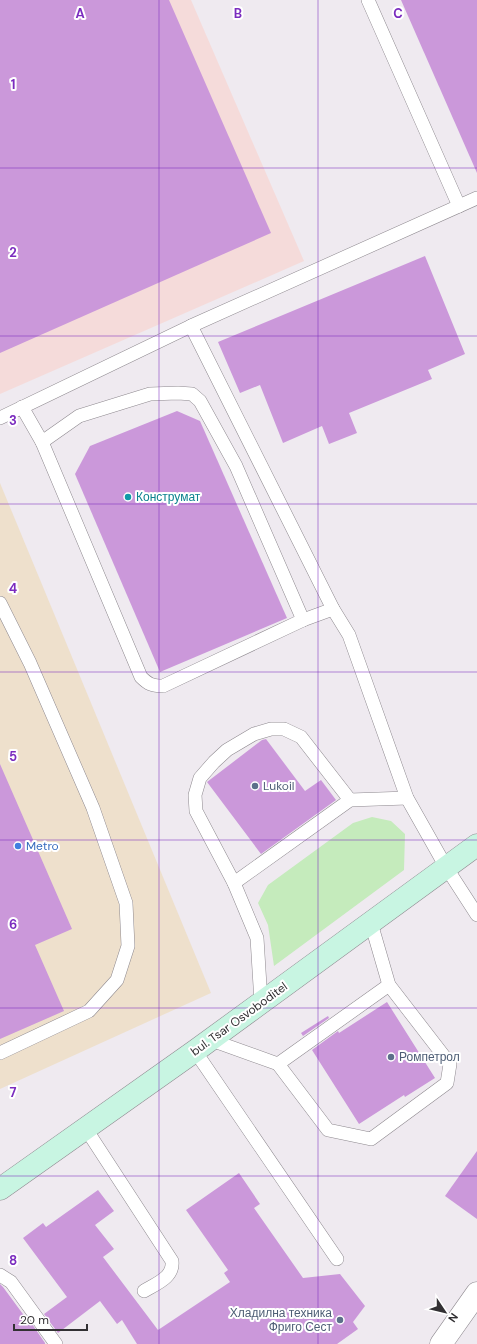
<svg xmlns="http://www.w3.org/2000/svg" width="477" height="1344" viewBox="0 0 477 1344" font-family="'DM Sans',sans-serif">
<style>
.commercial{fill:#eee0cc}
.industrial{fill:#f5dbda}
.green{fill:#c5ebbc}
.building{fill:#cb98da}
.lines{fill:none;stroke-linecap:round;stroke-linejoin:round}
.lane-casing{stroke:#8e898f;stroke-width:14}
.street-casing{stroke:#8e898f;stroke-width:23}
.secondary-casing{stroke:#8e898f;stroke-width:23}
.lane{stroke:#fff;stroke-width:13}
.street{stroke:#fff;stroke-width:22}
.secondary{stroke:#c8f5e2;stroke-width:22}
.grid{fill:none;stroke:#7b2cbf;stroke-width:1;stroke-opacity:0.55}
.culture-dot{fill:#0f9aa8;stroke:#fff;stroke-width:1.5}
.service-dot{fill:#5c6f8a;stroke:#fff;stroke-width:1.5}
.shop-dot{fill:#3f7fe0;stroke:#fff;stroke-width:1.5}
.labels{text-anchor:middle;stroke-width:4;stroke-linejoin:round;paint-order:stroke}
.culture-label{font-size:12px;fill:#0d838f;stroke:#fff;text-anchor:start}
.service-label{font-size:12px;fill:#4e5e75;stroke:#fff;text-anchor:start}
.shop-label{font-size:12px;fill:#366cbe;stroke:#fff;text-anchor:start}
.street-label{font-size:12px;fill:#323033;stroke:#fff}
.grid-label{font-size:13px;text-anchor:middle;font-weight:bold;fill:#7b2cbf;stroke:#fff;stroke-width:4;stroke-linejoin:round;paint-order:stroke}
</style>
<rect width="100%" height="100%" fill="#efeaf0"/>
<path class="commercial" d="M0,483L211,993L0,1089Z"/>
<path class="industrial" d="M0,0H191L304,261L0,394Z"/>
<path class="green" d="M372,817L391,821L405,834L404,870L274,966L268,925L258,903L268,885L353,823Z"/>
<g class="building">
<path d="M0,0H169L271,233L0,353Z"/>
<path d="M401,0H477V173Z"/>
<path d="M425,256L465,354L428,370L432,379L349,413L357,433L329,444L322,426L283,443L260,385L240,393L218,342Z"/>
<path d="M177,411L200,421L287,618L160,672L75,474L90,446Z"/>
<path d="M266,739L305,791L321,780L336,800L261,854L207,782L262,740Z"/>
<path d="M0,764L72,929L35,945L64,1011L0,1039Z"/>
<path d="M387,1002L435,1078L405,1097L404,1095L359,1124L312,1050L338,1031L339,1033Z"/>
<path d="M328,1016L329,1018L303,1036L301,1033Z"/>
<path d="M477,1151V1219L445,1196Z"/>
<path d="M239,1173L260,1204L254,1208L303,1278L340,1274L365,1306L353,1322L358,1329L337,1344H137L122,1320L117,1324L100,1301L58,1333L44,1314L67,1297L23,1238L43,1223L46,1227L98,1190L114,1211L95,1225L114,1249L103,1257L158,1330L230,1282L224,1273L228,1270L186,1210Z"/>
<path d="M0,1284L3,1287L31,1325L32,1324L45,1343V1344H0Z"/>
</g>
<g class="lines">
<defs>
<g id="lane">
<path d="M368,0L459,206"/>
<path d="M191,326L333,609L349,635L407,798L446,867L477,915"/>
<path d="M22,407L42,442L141,677C148,684 152,686 163,686L303,620L333,609"/>
<path d="M0,418L191,326L477,198"/>
<path d="M42,442L79,416L150,394L178,393L192,394L200,401L236,466L303,620"/>
<path d="M0,603L30,663L93,808L126,903L128,946L117,980L89,1011L0,1053"/>
<path d="M234,883L350,800L407,798"/>
<path d="M261,1002L257,938L234,883L196,811L195,795L200,778L214,762L227,750L254,734L271,729H284L301,737L350,800"/>
<path d="M211,1040L278,1064L389,985"/>
<path d="M195,1051L337,1259"/>
<path d="M278,1064L328,1130L371,1139L447,1083L450,1064L389,985L371,923"/>
<path d="M86,1129L172,1261C174,1278 155,1284 144,1291"/>
<path d="M0,1275L11,1282L56,1344"/>
</g>
<path id="street" d="M441,1344L477,1293"/>
<path id="secondary" d="M0,1189L195,1051L477,845"/>
</defs>
<use href="#lane" class="lane-casing"/>
<use href="#street" class="street-casing"/>
<use href="#secondary" class="secondary-casing"/>
<use href="#lane" class="lane"/>
<use href="#street" class="street"/>
<use href="#secondary" class="secondary"/>
</g>
<path class="grid" d="M159,0V1344M318,0V1344M0,168H477M0,336H477M0,504H477M0,672H477M0,840H477M0,1008H477M0,1176H477"/>
<circle class="culture-dot" cx="128" cy="497" r="4"/>
<g class="service-dot">
<circle cx="255" cy="786" r="4"/>
<circle cx="391" cy="1057" r="4"/>
<circle cx="340" cy="1320" r="4"/>
</g>
<circle class="shop-dot" cx="18" cy="846" r="4"/>
<g class="labels">
<g class="culture-label">
<text x="136" y="501">Конструмат</text>
</g>
<g class="service-label">
<text x="263" y="790">Lukoil</text>
<text x="399" y="1061">Ромпетрол</text>
<text x="332" y="1317" text-anchor="end">Хладилна техника<tspan x="332" dy="14">Фриго Сест</tspan></text>
</g>
<g class="shop-label">
<text x="26" y="850">Metro</text>
</g>
<g class="street-label">
<text transform="translate(239 1019) rotate(-36)" y="4">bul. Tsar Osvoboditel</text>
</g>
</g>
<g class="grid-label">
<text x="80" y="18">A</text>
<text x="238" y="18">B</text>
<text x="398" y="18">C</text>
<text x="13" y="89">1</text>
<text x="13" y="257">2</text>
<text x="13" y="425">3</text>
<text x="13" y="593">4</text>
<text x="13" y="761">5</text>
<text x="13" y="929">6</text>
<text x="13" y="1097">7</text>
<text x="13" y="1265">8</text>
</g>
<g transform="translate(445 1312) rotate(125)" stroke="#ffffff" stroke-width="3" paint-order="stroke">
<path d="M0-3L7 15L0 10L-7 15Z" fill="#323033"/>
<text y="-6" font-size="11" font-weight="bold" text-anchor="middle" fill="#323033">N</text>
</g>
<path d="M14 1324v6h73v-6" fill="none" stroke="#323033" stroke-width="2"/>
<text x="20" y="1324" font-size="12" fill="#323033" stroke="#ffffff" stroke-width="3" paint-order="stroke">20 m</text>
</svg>
